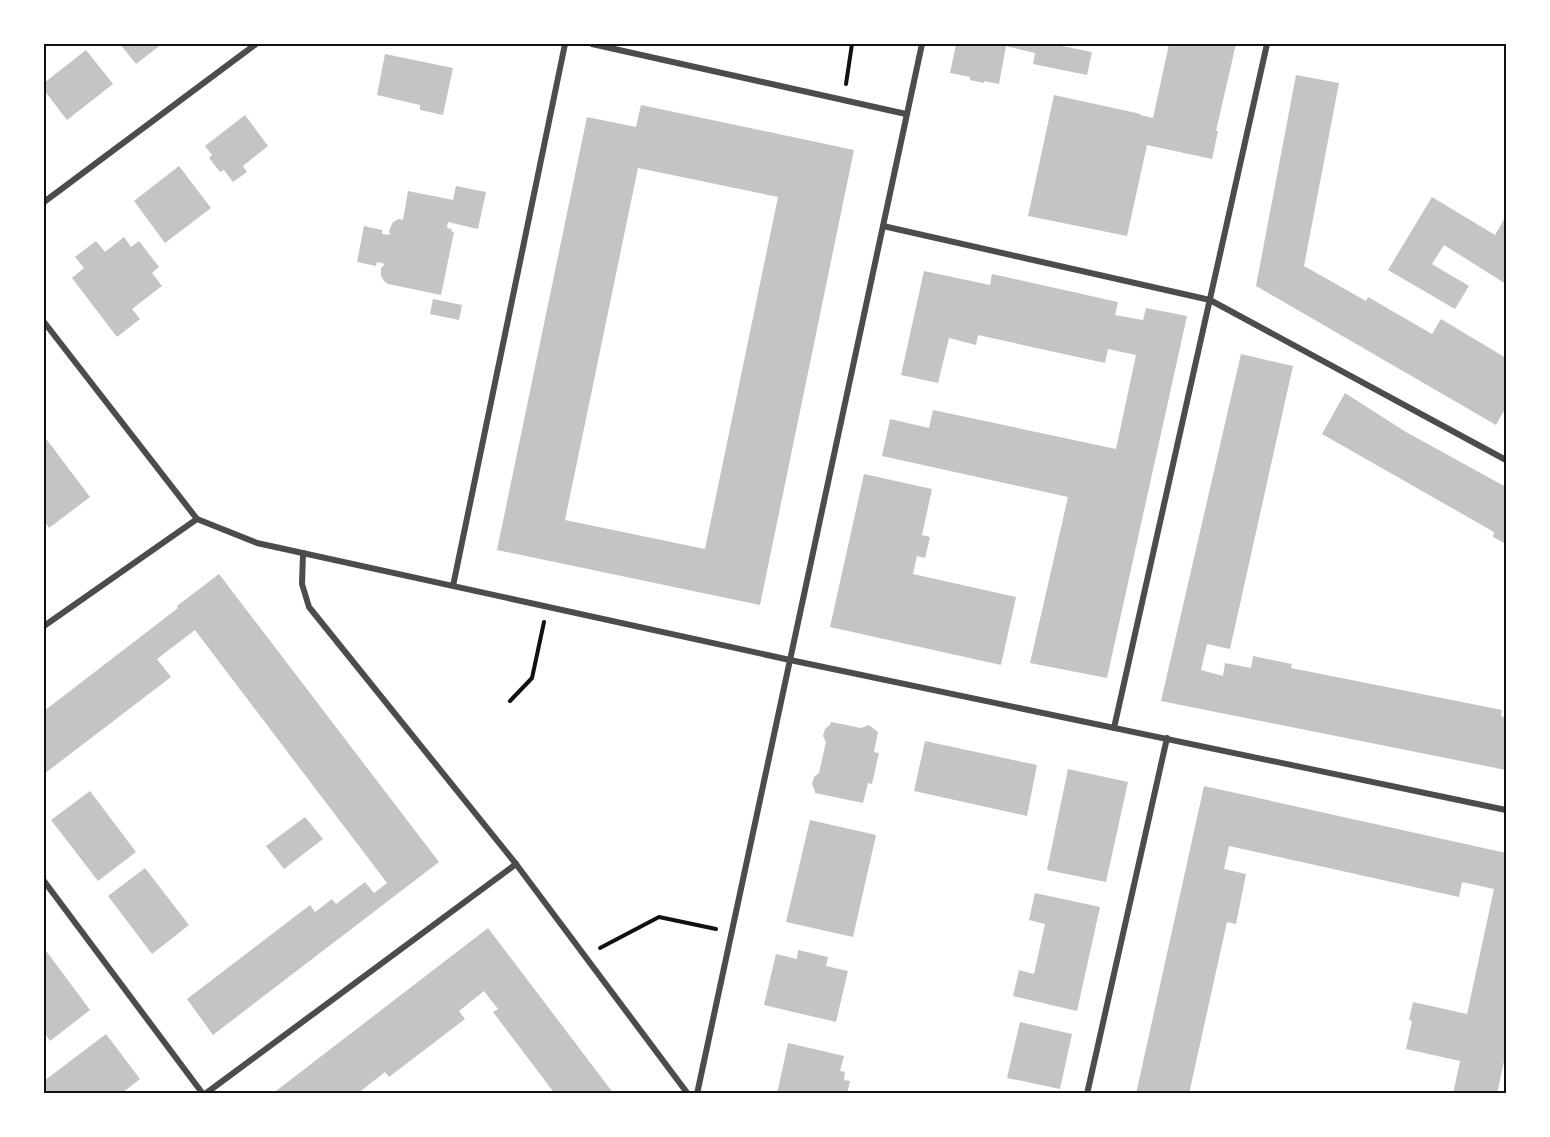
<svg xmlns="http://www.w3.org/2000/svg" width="1550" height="1137" viewBox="0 0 1550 1137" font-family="'IBM Plex Sans',sans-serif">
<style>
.building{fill:#c4c4c4;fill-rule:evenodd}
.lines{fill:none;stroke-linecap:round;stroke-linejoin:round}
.path{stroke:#111;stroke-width:4}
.minor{stroke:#4c4c4c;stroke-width:6}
.neatline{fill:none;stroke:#111;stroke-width:2}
</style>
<rect width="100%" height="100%" fill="#fff"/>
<g class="building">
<path d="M120,44H162L136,64Z"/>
<path d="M956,44H1052L1092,52L1087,75L1033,64L1035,53L1006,46L999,84L984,81V83L970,80V77L950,73Z"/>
<path d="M1169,44H1236L1216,131H1218L1212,159L1147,145L1127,236L1028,216L1054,95L1141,114L1140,115L1153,118Z"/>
<path d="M86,50L113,84L67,120L44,90V83Z"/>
<path d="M385,54L453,68L443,115L420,110V105L377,95Z"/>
<path d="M1296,75L1339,83L1304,266L1366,301L1368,297L1432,334L1441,319L1506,358V407L1496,425L1256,286Z"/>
<path d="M641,105L854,150L760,605L497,550L587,117L636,127ZM638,168L778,197L705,549L565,520Z"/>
<path d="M245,115L268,146L243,166L247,172L233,182L224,170L220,172L209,158L212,155L205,146Z"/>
<path d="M179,166L211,208L165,243L134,201Z"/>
<path d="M456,186L486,192L478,229L448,222L447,228L452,229L451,231L454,232L441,295L388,284L384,281L381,276V268L385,264L377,262L376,266L357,262L364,226L382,230V234L390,235L389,231L393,222L399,219L403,220L408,191L453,200Z"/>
<path d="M1432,197L1495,235L1506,216V284L1444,245L1432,264L1469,286L1455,309L1388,270Z"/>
<path d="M124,237L131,247L139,241L159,267L152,273L162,286L132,309L140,319L117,337L72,278L84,268L75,257L96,241L105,252Z"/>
<path d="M924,271L990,285L992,274L1118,302L1115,315L1143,320L1146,308L1187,316L1107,678L1030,663L1068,497L882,456L890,419L929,428L933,410L1116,449L1136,355L1108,349L1105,363L978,335L976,345L949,338L938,383L901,375Z"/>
<path d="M433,299L462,305L459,320L430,314Z"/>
<path d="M1241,354L1293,366L1230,649L1207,644L1201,670L1223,676L1225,663L1251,668L1253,656L1292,664L1291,668L1502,710L1501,716L1506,718V770L1161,701Z"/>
<path d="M1345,393L1406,432L1506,487V544L1493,537L1494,532L1322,434Z"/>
<path d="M44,436L90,497L49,528L44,520Z"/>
<path d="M864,474L932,489L922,535L930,537L925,558L917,556L913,574L1016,597L1001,665L830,627Z"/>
<path d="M219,574L439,862L213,1035L187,999L310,905L315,912L332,899L336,904L365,882L374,893L387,883L195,630L157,659L171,677L44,774V711L178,608L177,606Z"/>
<path d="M831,722L861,728L869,725L878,732L874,752L879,753L872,784L868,783L863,803L815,793V791L812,784L814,777L819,773L826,742L823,736L825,729L830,725Z"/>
<path d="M925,741L1037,765L1027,816L914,791Z"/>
<path d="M1068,769L1128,782L1106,882L1047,870Z"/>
<path d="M1204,786L1506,853V1052L1497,1094H1453L1460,1061L1406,1049L1412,1021L1409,1020L1413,1002L1467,1014L1494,889L1462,882L1459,897L1229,846L1224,869L1246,874L1236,924L1227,922L1189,1094H1136Z"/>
<path d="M90,791L136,852L98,881L51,820Z"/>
<path d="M305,817L323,839L284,869L266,846Z"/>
<path d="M810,820L876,835L853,937L786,922Z"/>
<path d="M145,868L189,925L152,954L108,896Z"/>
<path d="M1035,893L1100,907L1077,1011L1013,996L1019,970L1034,974L1045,924L1029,920Z"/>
<path d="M488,928L614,1094H555L493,1012L498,1009L484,991L459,1011L465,1019L389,1077L385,1072L357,1094H272Z"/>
<path d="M44,948L90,1010L50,1041L44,1032Z"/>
<path d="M798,950L828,957L826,966L848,971L836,1022L764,1005L776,954L797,959Z"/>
<path d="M1020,1022L1072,1034L1060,1089L1007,1078Z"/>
<path d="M106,1034L140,1079L121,1094H44V1081Z"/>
<path d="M788,1043L844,1056L840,1071L845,1072L844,1080L850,1081L847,1094H777Z"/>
</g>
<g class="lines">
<g class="path">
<path d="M846,84L852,44"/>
<path d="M510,701L532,678L544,622"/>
<path d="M600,948L659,917L716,929"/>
</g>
<g class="minor">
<path d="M592,44L906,114"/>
<path d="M44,202L256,44"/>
<path d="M883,226L1210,300L1506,460"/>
<path d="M44,322L197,519L257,543L790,660L1506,810"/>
<path d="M303,553L302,584L309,607L516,864L688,1094"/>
<path d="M453,586L565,44"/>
<path d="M44,626L197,519"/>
<path d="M1114,728L1267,44"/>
<path d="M44,881L203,1094"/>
<path d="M205,1094L516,864"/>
<path d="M697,1094L922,44"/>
<path d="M1087,1094L1167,738"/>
</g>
</g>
<rect width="1550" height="1137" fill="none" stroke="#ffffff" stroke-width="90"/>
<rect x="45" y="45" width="1460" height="1047" class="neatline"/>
</svg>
